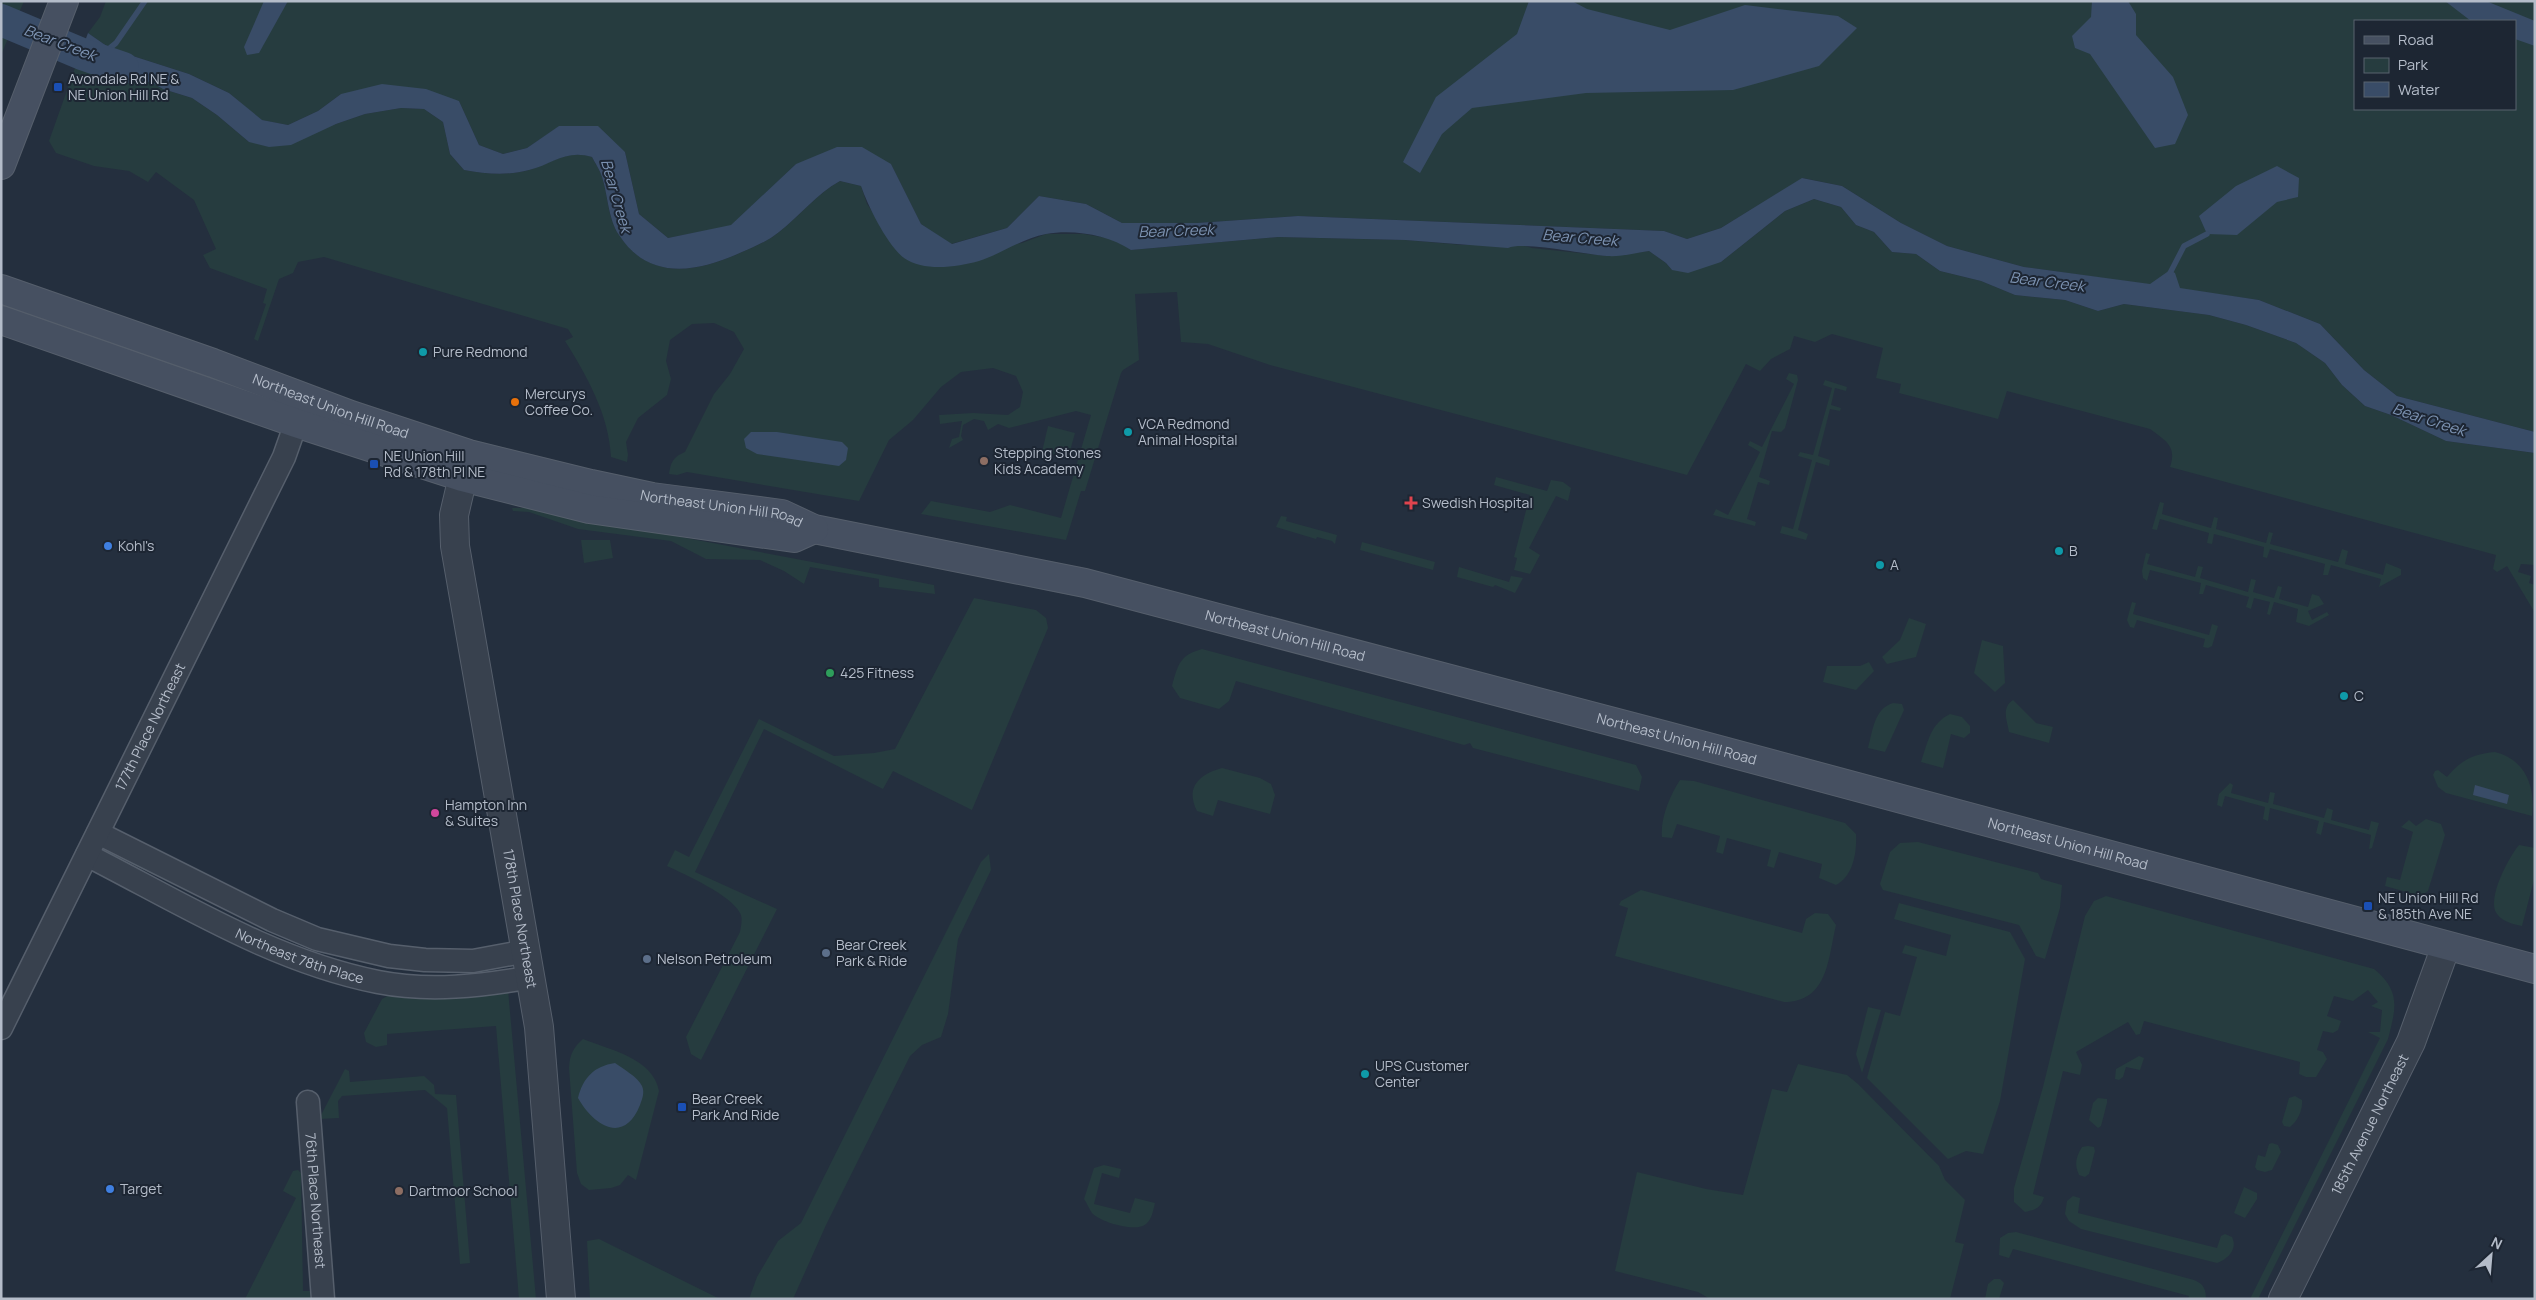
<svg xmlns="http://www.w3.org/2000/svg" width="2536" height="1300" viewBox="0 0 2536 1300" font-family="Manrope,sans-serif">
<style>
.green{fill:#263c3f;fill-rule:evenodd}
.water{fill:#394c67}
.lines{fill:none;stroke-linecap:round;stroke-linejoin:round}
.stream{stroke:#394c67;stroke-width:5.5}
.river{stroke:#394c67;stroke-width:32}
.minor-casing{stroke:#565f6c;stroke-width:25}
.tertiary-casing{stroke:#565f6c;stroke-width:30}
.secondary-casing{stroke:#565f6c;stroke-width:30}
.minor{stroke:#38414e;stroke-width:22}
.tertiary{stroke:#38414e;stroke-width:28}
.secondary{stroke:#465061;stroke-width:28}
.transit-dot{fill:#1a4fb4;stroke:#1d2633;stroke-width:2}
.culture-dot{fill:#0f9aa8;stroke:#1d2633;stroke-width:2}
.food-dot{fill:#e8710a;stroke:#1d2633;stroke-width:2}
.education-dot{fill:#8d6e63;stroke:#1d2633;stroke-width:2}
.health-dot{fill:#e0444e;stroke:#1d2633;stroke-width:2}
.shop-dot{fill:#3f7fe0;stroke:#1d2633;stroke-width:2}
.leisure-dot{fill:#2e9e5b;stroke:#1d2633;stroke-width:2}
.hotel-dot{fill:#d1479c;stroke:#1d2633;stroke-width:2}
.service-dot{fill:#5c6f8a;stroke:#1d2633;stroke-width:2}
.labels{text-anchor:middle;stroke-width:4;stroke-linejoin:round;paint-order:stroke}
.poi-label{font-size:14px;fill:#b4bcc9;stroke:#1d2633;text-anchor:start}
.street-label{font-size:14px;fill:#b4bcc9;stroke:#1d2633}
.water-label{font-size:15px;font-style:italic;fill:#7c92b1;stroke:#1d2633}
</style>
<rect width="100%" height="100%" fill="#242f3e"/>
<g class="green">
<path d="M1,1H24L1,55Z"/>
<path d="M106,1H2535V432L2397,396L2364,370L2320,324L2259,300L2024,267L1947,246L1901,223L1842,186L1803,178L1721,228L1687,239L1664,231L1298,216L1197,223H1122L1086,204L1039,196L1007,228L951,244L921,224L891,164H796L731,226L668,238L639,214L625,152L560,126L527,148L503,154L479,145L459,101L341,94L318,111L288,125L261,120L229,93L189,74L111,49L88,33L100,17ZM2355,21H2515V109H2355Z"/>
<path d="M76,65L97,70L109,79L151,82L163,89L192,98L217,115L249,142L336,124L365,114L401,108L424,109L443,122L450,154L464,170C486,174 507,176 529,170C553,163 566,149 592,157C595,163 600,170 602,177C608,196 608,219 619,235C650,282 699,272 742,252C754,247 768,241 779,232C800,216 816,194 840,181L861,186L867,204L904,258L1022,243L1046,234H1084L1107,238L1116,240L1131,250L1278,237L1405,240L1463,245L1517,244L1532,248L1608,256L1649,251L1666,263L1672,270L1721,262L1785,211L1814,199L1841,207L1856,225L1874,232L1892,252L1916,254L1940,271L1981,281L2015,295L2065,300L2098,311L2124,304L2209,315L2246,325L2296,343L2325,363L2342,385L2365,406L2391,415L2446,441L2535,453V565L2521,564L2518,572L2531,576L2529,583L2535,585V613L2507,566L2497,572L2493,569L2496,555L2170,467C2177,446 2166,441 2150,429L2007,391L1998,419L1899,393L1901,384L1876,378L1883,348L1832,334L1815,342L1794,336L1790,349L1771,359L1760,371L1746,364L1687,475L1270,365L1208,344L1181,342L1177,292L1135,294L1139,360L1123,370L1121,373L1085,491H1081L1066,540L921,514L931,501L990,512L1010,505L1061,518L1091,415L1076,411L1009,428L998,424L988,430L984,421L974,419L963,425L961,436L963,440L949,448L952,439L959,437L962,421L940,424L939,415L973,413L1008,415L1020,407L1023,392L1016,376L993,368L961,372L941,387L913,420L889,440L859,501L687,472L677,475L669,474C671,462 673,457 685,452L714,394L730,374L744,349L734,332L714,323L692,324L670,340L666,361L671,379L667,395L638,418L626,442L628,455L627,462L611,457C609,415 587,376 565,341L573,337L568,329L324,257L298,262L293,273L279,279L258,341L254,339L266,304L263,303L267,289L210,268L203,255L216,249L194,200L156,172L148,182L129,171L94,166L56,153L49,141Z"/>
<path d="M1789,373L1797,375L1798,380L1785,428L1781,432L1772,431L1759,477L1770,481L1769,485L1758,482L1747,519L1756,522L1755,526L1713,515L1716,509L1728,515L1760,452L1748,445L1750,441L1762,447L1794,384L1786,379Z"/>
<path d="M1825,380L1847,387L1846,391L1835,388L1831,405L1841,408L1840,411L1830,409L1818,456L1830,460L1829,466L1816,462L1798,530L1808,534L1806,540L1780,533L1782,526L1793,529L1812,460L1798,456L1800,452L1813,455L1832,388L1823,385Z"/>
<path d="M1048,426L1075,433L1068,458L1042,452Z"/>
<path d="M1496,477L1547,491L1551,480L1563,482L1571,488L1568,501L1556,496L1529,548L1540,555L1530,574L1514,570L1517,558L1514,557L1530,495L1494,485Z"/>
<path d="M2160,502L2164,503L2162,514L2211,528L2214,517L2218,518L2216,529L2266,543L2269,532L2273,533L2270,544L2338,562L2342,549L2348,551L2345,564L2383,575L2386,563L2401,569V575L2379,587L2381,579L2331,565L2328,575H2323L2325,564L2270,549L2267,558L2263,557L2264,547L2214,534L2212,544L2207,543L2209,533L2160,519L2157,530L2152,529Z"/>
<path d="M512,508H528L934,585L935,594L879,587V579L810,567L804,584L784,571L760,560L706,559L671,541L578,529L529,512L513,511Z"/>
<path d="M1281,516L1287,517L1286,521L1337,535L1335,544L1332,541L1317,537L1316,539L1276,527Z"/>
<path d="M581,540H610L613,558L584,563Z"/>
<path d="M1362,542L1435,562L1433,570L1360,550Z"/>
<path d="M2146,553L2150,554L2147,564L2195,577L2198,566L2203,567L2200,578L2248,592L2251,579L2256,580L2253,592L2274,598L2278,586L2282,587L2279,599L2308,607L2312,594L2319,596L2324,604L2308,611L2312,620L2327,612L2329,615L2309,626L2296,622L2298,609L2274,602L2270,615L2267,614L2270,602L2254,598L2251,609L2246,607L2249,597L2206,585L2203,594H2199L2201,583L2150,570L2147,581L2143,578L2142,571Z"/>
<path d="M1459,567L1509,582L1511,576L1523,578L1515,593L1495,585L1493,587L1457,577Z"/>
<path d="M974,598L1036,610L1046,618L1048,628L972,810L893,771L883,789L764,729L695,872L777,909L701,1060L691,1054L686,1037L740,932C741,926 743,918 740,913C731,895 686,875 667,866L675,850L689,857L759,719L834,756L874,753L895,749Z"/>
<path d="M2132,602L2136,603L2133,614L2209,635L2212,624L2218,626L2212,646L2208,648L2203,647L2205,639L2137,620L2134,628L2130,627L2127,620Z"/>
<path d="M1909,618L1926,624L1916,657L1887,664L1882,657L1900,640Z"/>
<path d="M1982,640L2003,646L2005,683L1995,692L1974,673Z"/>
<path d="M1202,649L1636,765L1642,777L1639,791L1473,748L1470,743L1464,745L1236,681L1229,701L1219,709L1180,698L1172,686C1178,664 1180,655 1202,649Z"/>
<path d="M1869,662L1874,671L1856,690L1823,682L1827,666H1860Z"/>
<path d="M2013,700L2036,723L2053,727L2049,743L2009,732C2007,720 2001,708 2013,700Z"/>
<path d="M1893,703L1902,704L1904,710L1885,752L1868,748C1873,730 1874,709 1893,703Z"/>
<path d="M1950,714L1962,717L1970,726V733L1964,738L1951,734L1943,768L1921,762C1928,742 1930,724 1950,714Z"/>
<path d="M2495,752C2524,759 2536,785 2532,816L2446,793L2438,787L2433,775L2435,771L2438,770L2447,777C2461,760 2473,754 2495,752Z"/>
<path d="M1222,768L1260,778L1271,784L1275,795L1270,814L1218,800L1213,816L1197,811C1185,788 1199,774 1222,768Z"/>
<path d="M1680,780L1694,781L1845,823L1856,834C1857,853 1853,876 1836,885L1819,878L1822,864L1779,852L1774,868L1767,866L1771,850L1727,838L1723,854L1716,852L1720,836L1677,824L1672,838L1662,837C1660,819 1670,795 1680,780Z"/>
<path d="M2230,783L2233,785L2231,793L2268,803L2270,792L2275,793L2273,804L2324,818L2327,808L2333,810L2331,820L2369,830L2371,821L2379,823L2372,848L2369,849L2371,835L2324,822L2321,835L2316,833L2319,821L2270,808L2268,821L2263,819L2265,807L2225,796L2222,807L2217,805L2219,794Z"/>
<path d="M2426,819L2441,824L2445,835L2428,891L2421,896L2385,886L2387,877L2400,880L2413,832L2401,827L2409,820L2416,826Z"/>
<path d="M1918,842L2038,873L2041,879L2062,885L2060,908L2045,959L2036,956L2019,925L1883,890L1880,884L1890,852L1900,843Z"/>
<path d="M2519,845L2535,848V876L2522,926C2513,924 2503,922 2497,914C2486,899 2509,857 2519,845Z"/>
<path d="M989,854L991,870L958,939L948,1014L941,1037L922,1045L910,1056L826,1225L793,1299H749L757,1277L778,1241L801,1223L981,862Z"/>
<path d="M1641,890L1802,933L1806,919L1815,913L1828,914L1836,925C1828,959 1828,1002 1784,1002L1615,956L1628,908L1619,905L1621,901Z"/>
<path d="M2106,896L2374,969C2401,991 2396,1008 2388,1039L2258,1299H2250L2380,1038L2368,1032H2380L2382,1010L2371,1006L2378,1002L2368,990L2353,1001L2334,996L2327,1016L2341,1021L2338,1030L2333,1033L2323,1031L2317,1050L2323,1052L2327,1059L2316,1077H2306L2299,1074L2300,1062L2144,1021L2140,1034L2136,1035L2128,1022L2076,1052L2082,1065L2080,1075L2063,1071L2033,1194L2044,1197C2041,1208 2035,1210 2025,1212L2014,1202V1188L2043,1087L2085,916L2094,901Z"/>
<path d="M1899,903L2010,932L2025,959L2000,1101L1983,1154L1966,1151L1948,1159L1867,1078L1885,1012L1900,1016L1917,957L1902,953L1905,945L1946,956L1951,935L1894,919Z"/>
<path d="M508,990L536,1299H519L496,1026L387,1034V1045L376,1047L366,1042L364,1033L382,999L391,994Z"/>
<path d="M1868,1007L1881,1010L1862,1073L1856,1054Z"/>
<path d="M583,1039C610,1050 653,1058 659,1091L636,1180L628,1175L620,1185L611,1188L589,1190L581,1184L577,1173L569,1068C570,1054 573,1048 583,1039Z"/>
<path d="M2139,1056L2144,1058L2140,1070L2126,1067L2123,1077L2119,1080L2115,1079L2116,1069Z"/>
<path d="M1798,1064L1847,1075L1858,1084L1939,1166L1945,1180L1965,1200L1955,1242L1964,1244L1950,1299H1710L1698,1292L1615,1271L1637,1172L1706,1189L1743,1195L1772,1089L1787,1092Z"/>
<path d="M345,1069L349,1071L350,1082L424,1076L434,1085L435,1094L456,1095L470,1263L460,1264L447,1108L425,1090L342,1096L338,1101L339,1118L319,1119Z"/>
<path d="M2295,1096L2302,1100C2303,1109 2298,1121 2290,1127L2284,1126L2282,1122L2289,1098Z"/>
<path d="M2098,1098L2107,1099V1103L2101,1126L2098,1128L2089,1120L2093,1103Z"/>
<path d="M2272,1143L2278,1145L2281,1152L2272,1170L2265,1172L2257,1170L2255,1167L2258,1155L2265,1157L2269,1144Z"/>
<path d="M2088,1146L2094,1147L2095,1151L2089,1174L2085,1177L2079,1175C2074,1164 2076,1157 2082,1147Z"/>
<path d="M1104,1165L1121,1169L1119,1178L1102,1173L1094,1204L1130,1213L1135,1198L1155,1203C1153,1211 1152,1219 1146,1224C1136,1233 1100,1222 1092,1213C1089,1209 1087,1203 1084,1199L1094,1168Z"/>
<path d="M298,1170L301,1173L303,1291H310L311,1299H245L296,1198L283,1191L293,1171Z"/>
<path d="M2244,1187L2257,1193V1199L2245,1218L2234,1213Z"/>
<path d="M2073,1196L2080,1198L2078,1213L2217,1248L2221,1236L2225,1234L2232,1237C2238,1249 2228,1259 2217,1263L2081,1229L2069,1221L2065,1214L2067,1201Z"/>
<path d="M2016,1232L2194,1280C2203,1284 2206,1288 2206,1299H2188L2189,1296L2013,1249L2009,1258L1999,1255L2000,1238L2008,1233Z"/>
<path d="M599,1239L720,1299H590L587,1241Z"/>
<path d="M1994,1279H2000L2004,1283L1999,1299H1985L1988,1284Z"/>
</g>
<g class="water">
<path d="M264,1H288L259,53L247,55L244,47Z"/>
<path d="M1529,1H1572L1587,9L1670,30L1745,5L1838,16L1857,28L1819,66L1733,90L1586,93L1472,108L1442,134L1420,173L1403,162L1436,97L1517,34Z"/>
<path d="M2092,1H2128L2136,14V35L2173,77L2188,115L2175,144L2155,148L2090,54L2075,48L2072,36L2091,17Z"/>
<path d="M2445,1H2486L2535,21V46L2515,39V21H2471Z"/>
<path d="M88,33L111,49L189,74L229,93L262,120L288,125L318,111L341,94L382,84L426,89L459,101L479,145L503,154L527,148L559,126H598L625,152L639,214L668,238L731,225L796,164L837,147H862L891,164L921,224L952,244L1007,228L1039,196L1086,204L1122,223H1197L1298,216L1664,231L1687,239L1721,228L1802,178L1842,186L1901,223L1947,246L2024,267L2150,284L2170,270L2175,273L2180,288L2259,300L2320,324L2364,370L2397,396L2535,432V453L2446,441L2391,415L2365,406L2342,385L2325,363L2296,343L2246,325L2209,315L2124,304L2098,311L2065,300L2015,295L1981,281L1940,271L1916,254L1892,252L1874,232L1856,225L1841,207L1814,199L1785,211L1721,262L1688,273L1672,270L1666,263L1649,251C1636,253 1621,257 1607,256C1586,255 1524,241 1508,248L1405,240L1278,237L1131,250C1108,235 1074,229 1046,234C1023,238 1001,254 979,261C957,267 924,272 904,258C887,245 868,206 861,186L840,181C816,194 800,216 779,232C768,241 754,247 742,252C699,272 649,282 619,235C608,219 608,195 602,177C600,170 595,163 592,157C566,149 553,164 529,170C507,176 486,174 464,170L450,154L443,122L424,109L401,108L365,114L336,124L291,145L269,147L249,142L217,115L192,98L163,89L151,82L109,79L97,70L76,65Z"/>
<path d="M2277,166L2299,178L2298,197L2277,202L2237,235L2207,234L2199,216L2236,186Z"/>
<path d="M751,432H777L842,442L848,448L846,460L839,466L757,454L746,448L744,439Z"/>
<path d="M2475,785L2509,795L2507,804L2473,795Z"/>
<path d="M615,1063C623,1069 638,1077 642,1086C645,1093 642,1099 640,1105C624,1145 594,1126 578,1098C583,1078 594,1066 615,1063Z"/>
</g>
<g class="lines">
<g class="stream">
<path d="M105,52L116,43L145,1"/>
<path d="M2168,277L2184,246L2207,234"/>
</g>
<path class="river" d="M1,20L82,54L123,68"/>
<defs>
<g id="minor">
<path d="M98,833L272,920L317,939L389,956L425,960L473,961L527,951"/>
<path id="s1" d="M87,855C181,903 273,961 378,982C429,992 482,986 532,977"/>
<path id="s2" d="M1,1028L284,457L296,423"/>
<path id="s3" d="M308,1102L323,1299"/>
</g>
<g id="tertiary">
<path id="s4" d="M468,455L454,515L455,546L539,1027L561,1299"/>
<path id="s5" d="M2283,1299L2411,1042L2446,946"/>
</g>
<g id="secondary">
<path d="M1,165L64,1"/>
<path id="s6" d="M1,289L213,363L351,415L469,454L591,484L652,497L782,514L814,529L1085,583L1667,736L2535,969"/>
<path d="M1,320L296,423L462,477L589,509L794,538L814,529"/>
</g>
</defs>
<use href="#minor" class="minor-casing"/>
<use href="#tertiary" class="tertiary-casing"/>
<use href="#secondary" class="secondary-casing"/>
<use href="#minor" class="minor"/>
<use href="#tertiary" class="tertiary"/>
<use href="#secondary" class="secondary"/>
</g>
<g class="transit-dot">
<rect x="53" y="82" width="10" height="10" rx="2.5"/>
<rect x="369" y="459" width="10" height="10" rx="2.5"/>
<rect x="2363" y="901" width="10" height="10" rx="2.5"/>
<rect x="677" y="1102" width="10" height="10" rx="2.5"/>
</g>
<g class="culture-dot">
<circle cx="423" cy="352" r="5"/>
<circle cx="1128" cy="432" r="5"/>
<circle cx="2059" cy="551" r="5"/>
<circle cx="1880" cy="565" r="5"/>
<circle cx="2344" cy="696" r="5"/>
<circle cx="1365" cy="1074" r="5"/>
</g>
<circle class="food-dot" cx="515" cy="402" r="5"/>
<g class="education-dot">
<circle cx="984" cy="461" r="5"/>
<circle cx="399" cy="1191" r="5"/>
</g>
<path class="health-dot" d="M1408.5 495.5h5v5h5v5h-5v5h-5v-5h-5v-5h5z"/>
<g class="shop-dot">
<circle cx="108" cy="546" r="5"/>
<circle cx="110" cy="1189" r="5"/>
</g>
<circle class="leisure-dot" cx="830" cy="673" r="5"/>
<circle class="hotel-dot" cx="435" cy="813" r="5"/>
<g class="service-dot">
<circle cx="826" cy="953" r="5"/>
<circle cx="647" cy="959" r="5"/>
</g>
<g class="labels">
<g class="poi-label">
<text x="68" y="84">Avondale Rd NE &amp;<tspan x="68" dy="16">NE Union Hill Rd</tspan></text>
<text x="433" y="357">Pure Redmond</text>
<text x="525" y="399">Mercurys<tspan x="525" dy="16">Coffee Co.</tspan></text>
<text x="1138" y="429">VCA Redmond<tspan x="1138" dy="16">Animal Hospital</tspan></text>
<text x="994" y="458">Stepping Stones<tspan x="994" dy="16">Kids Academy</tspan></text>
<text x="384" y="461">NE Union Hill<tspan x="384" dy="16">Rd &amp; 178th Pl NE</tspan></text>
<text x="1422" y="508">Swedish Hospital</text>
<text x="118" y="551">Kohl's</text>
<text x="2069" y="556">B</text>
<text x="1890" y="570">A</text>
<text x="840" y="678">425 Fitness</text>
<text x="2354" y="701">C</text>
<text x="445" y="810">Hampton Inn<tspan x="445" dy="16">&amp; Suites</tspan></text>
<text x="2378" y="903">NE Union Hill Rd<tspan x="2378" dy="16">&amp; 185th Ave NE</tspan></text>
<text x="836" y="950">Bear Creek<tspan x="836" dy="16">Park &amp; Ride</tspan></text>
<text x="657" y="964">Nelson Petroleum</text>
<text x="1375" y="1071">UPS Customer<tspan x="1375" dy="16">Center</tspan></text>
<text x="692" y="1104">Bear Creek<tspan x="692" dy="16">Park And Ride</tspan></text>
<text x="120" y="1194">Target</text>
<text x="409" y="1196">Dartmoor School</text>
</g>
<g class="street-label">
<text dy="5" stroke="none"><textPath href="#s6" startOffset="350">Northeast Union Hill Road</textPath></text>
<text dy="5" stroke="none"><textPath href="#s6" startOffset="755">Northeast Union Hill Road</textPath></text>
<text dy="5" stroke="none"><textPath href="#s6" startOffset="1334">Northeast Union Hill Road</textPath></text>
<text dy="5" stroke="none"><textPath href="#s2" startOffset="336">177th Place Northeast</textPath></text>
<text dy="5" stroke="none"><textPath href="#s6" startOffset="1739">Northeast Union Hill Road</textPath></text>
<text dy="5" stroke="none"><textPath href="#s6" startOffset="2144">Northeast Union Hill Road</textPath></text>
<text dy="5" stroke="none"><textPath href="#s4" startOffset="471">178th Place Northeast</textPath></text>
<text dy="5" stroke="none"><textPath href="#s1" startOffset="236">Northeast 78th Place</textPath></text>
<text dy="5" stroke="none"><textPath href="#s5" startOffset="195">185th Avenue Northeast</textPath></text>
<text dy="5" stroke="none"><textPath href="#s3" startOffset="99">76th Place Northeast</textPath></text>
</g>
<g class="water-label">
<text transform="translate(60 43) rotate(21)" y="5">Bear Creek</text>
<text transform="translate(616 196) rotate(74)" y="5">Bear Creek</text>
<text transform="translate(1176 231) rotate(-2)" y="5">Bear Creek</text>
<text transform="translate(1580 238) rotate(5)" y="5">Bear Creek</text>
<text transform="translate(2047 282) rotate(7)" y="5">Bear Creek</text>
<text transform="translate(2429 420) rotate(18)" y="5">Bear Creek</text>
</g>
</g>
<rect width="2536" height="1300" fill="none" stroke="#b4bcc9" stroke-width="5"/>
<rect x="2354" y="20" width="162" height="90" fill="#1d2633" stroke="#59626f"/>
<rect x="2364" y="36" width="25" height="8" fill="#465061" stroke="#59626f"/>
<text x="2398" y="45" font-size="15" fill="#b4bcc9">Road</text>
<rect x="2364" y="58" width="25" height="15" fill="#263c3f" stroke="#59626f"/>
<text x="2398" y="70" font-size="15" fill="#b4bcc9">Park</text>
<rect x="2364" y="82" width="25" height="15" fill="#394c67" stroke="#59626f"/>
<text x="2398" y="95" font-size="15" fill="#b4bcc9">Water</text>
<g transform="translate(2491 1255) rotate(26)" stroke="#1d2633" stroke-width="4" paint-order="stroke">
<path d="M0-4L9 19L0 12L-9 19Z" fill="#b4bcc9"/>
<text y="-8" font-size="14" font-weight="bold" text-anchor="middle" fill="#b4bcc9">N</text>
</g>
</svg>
